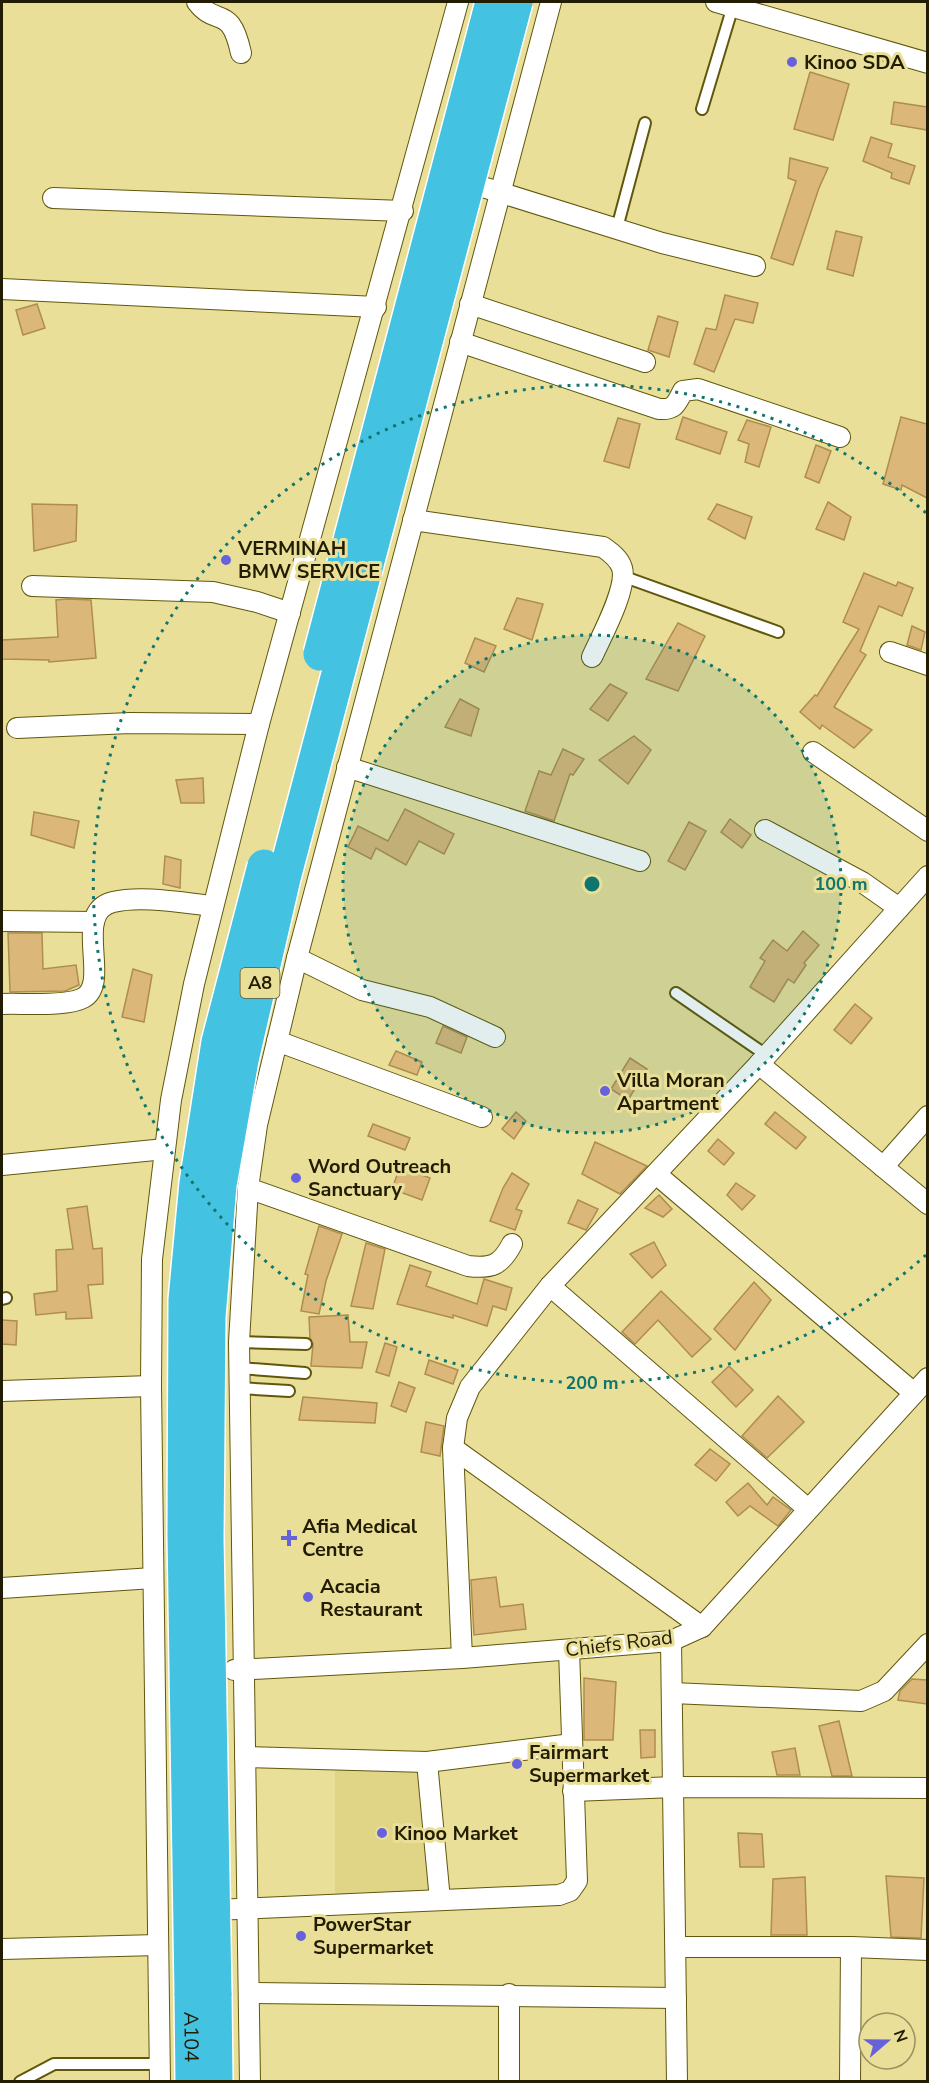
<svg xmlns="http://www.w3.org/2000/svg" width="929" height="2083" viewBox="0 0 929 2083" font-family="'Nunito Sans',sans-serif">
<style>
.built{fill:#e0d487}
.building{fill:#dbb87a;stroke:#ae8d4f;stroke-width:1.5}
.lines{fill:none;stroke-linecap:round;stroke-linejoin:round}
.service-casing{stroke:#61570c;stroke-width:14}
.minor-casing{stroke:#61570c;stroke-width:22}
.trunk-casing{stroke:#fff;stroke-width:36}
.service{stroke:#fff;stroke-width:10}
.minor{stroke:#fff;stroke-width:20}
.trunk{stroke:#44c2e2;stroke-width:33}
.trunk-bridge-casing{stroke:#fff;stroke-width:36;stroke-linecap:butt}
.trunk-bridge{stroke:#44c2e2;stroke-width:33}
.ring{fill:none;stroke:#0f766e;stroke-width:3;stroke-dasharray:3 6}
.poi-dot{fill:#6762db;stroke:#e9df99;stroke-width:2}
.labels{text-anchor:middle;stroke-width:6;stroke-linejoin:round;paint-order:stroke}
.shield{fill:#e9df99;stroke:#5e572f;stroke-width:1.5}
.shield-label{font-size:18px;font-weight:bold;fill:#221d02}
.poi-label{font-size:20px;font-weight:bold;fill:#221d02;stroke:#e9df99;text-anchor:start}
.street-label{font-size:20px;fill:#221d02;stroke:#e9df99}
.centre{fill:#0f766e;stroke:#e9df99;stroke-width:3}
.ring-label{font-size:18px;text-anchor:middle;font-weight:bold;fill:#0f766e;stroke:#e9df99;stroke-width:6;stroke-linejoin:round;paint-order:stroke}
</style>
<rect width="100%" height="100%" fill="#e9df99"/>
<path class="built" d="M335,1766L423,1769L437,1898L335,1903Z"/>
<g class="building">
<path d="M810,72L849,84L833,140L794,129Z"/>
<path d="M894,102L927,107V130L891,124Z"/>
<path d="M871,137L892,144L888,157L915,166L909,184L891,178L892,173L863,161Z"/>
<path d="M790,158L828,168L819,188L793,265L771,258L796,181L788,178Z"/>
<path d="M836,231L862,237L853,276L827,269Z"/>
<path d="M725,295L758,303L753,323L735,319L714,372L694,364L706,328L716,330Z"/>
<path d="M37,304L45,328L23,335L16,310Z"/>
<path d="M658,316L678,322L669,357L648,350Z"/>
<path d="M683,417L727,432L720,454L676,439Z"/>
<path d="M901,417L927,424V498L902,485L901,490L883,484Z"/>
<path d="M618,418L640,424L629,468L604,461Z"/>
<path d="M747,420L771,427L759,467L745,462L749,444L738,440Z"/>
<path d="M816,445L831,451L819,483L805,477Z"/>
<path d="M828,502L851,517L844,540L816,529Z"/>
<path d="M32,504L77,505L76,541L34,551Z"/>
<path d="M717,504L752,517L745,539L708,519Z"/>
<path d="M864,573L896,586L898,582L913,588L902,616L879,606L860,651L866,655L834,707L872,730L854,748L822,725L820,729L800,712L815,695L817,696L859,629L843,622Z"/>
<path d="M517,598L543,604L532,640L504,629Z"/>
<path d="M67,599L91,600L96,658L49,662V660L2,659V640L58,637L56,600Z"/>
<path d="M678,623L705,636L678,691L646,679Z"/>
<path d="M912,626L925,632L921,650L907,645Z"/>
<path d="M475,638L496,646L484,672L465,663Z"/>
<path d="M610,684L627,693L608,721L590,709Z"/>
<path d="M460,699L479,709L471,736L445,727Z"/>
<path d="M634,736L651,750L628,784L599,760Z"/>
<path d="M563,749L584,759L573,775L570,774L554,821L525,811L539,771L551,775Z"/>
<path d="M203,778L204,803H181L176,780Z"/>
<path d="M405,809L454,834L444,854L419,841L406,865L376,848L371,859L348,847L358,826L388,841Z"/>
<path d="M34,812L79,821L74,848L31,835Z"/>
<path d="M730,819L751,835L742,848L721,832Z"/>
<path d="M689,822L706,831L685,870L668,861Z"/>
<path d="M165,856L181,860L180,888L163,884Z"/>
<path d="M803,931L819,945L804,963L806,965L794,983L788,979L774,1002L750,987L765,961L760,958L773,940L787,951Z"/>
<path d="M8,933H42L43,969L76,965L79,985L65,991L10,992Z"/>
<path d="M133,969L152,975L144,1022L122,1017Z"/>
<path d="M855,1004L872,1018L851,1044L834,1030Z"/>
<path d="M443,1026L467,1037L461,1053L436,1043Z"/>
<path d="M396,1051L422,1062L417,1075L389,1065Z"/>
<path d="M630,1058L647,1069L628,1100L611,1089Z"/>
<path d="M516,1112L526,1121L514,1139L502,1129Z"/>
<path d="M775,1112L806,1137L796,1149L765,1124Z"/>
<path d="M373,1124L410,1138L405,1150L368,1136Z"/>
<path d="M718,1139L734,1153L724,1165L708,1151Z"/>
<path d="M595,1142L647,1166L620,1194L582,1174Z"/>
<path d="M400,1167L430,1178L422,1200L392,1189Z"/>
<path d="M512,1173L529,1184L516,1209L522,1211L515,1230L490,1221L503,1188Z"/>
<path d="M736,1183L755,1196L742,1210L727,1195Z"/>
<path d="M659,1195L672,1209L663,1217L645,1208Z"/>
<path d="M578,1200L598,1209L586,1230L568,1223Z"/>
<path d="M87,1206L93,1249L102,1248L103,1284L88,1285L92,1318L66,1319V1312L36,1315L34,1294L57,1291L56,1250L73,1249L67,1209Z"/>
<path d="M319,1226L342,1234L326,1281L319,1314L301,1311L308,1275L305,1274Z"/>
<path d="M654,1242L666,1265L652,1278L630,1254Z"/>
<path d="M366,1243L385,1249L373,1309L351,1306Z"/>
<path d="M410,1265L431,1272L426,1286L477,1304L484,1279L512,1288L506,1310L493,1306L487,1326L453,1315V1318L397,1304Z"/>
<path d="M754,1282L771,1300L735,1350L714,1329Z"/>
<path d="M661,1291L711,1339L692,1357L658,1320L635,1344L622,1332Z"/>
<path d="M348,1315L350,1342H367L362,1368L311,1366L313,1344L310,1338L309,1317Z"/>
<path d="M2,1320L17,1321L16,1345L2,1344Z"/>
<path d="M385,1343L397,1347L389,1376L376,1372Z"/>
<path d="M429,1360L458,1370L453,1384L425,1374Z"/>
<path d="M729,1366L753,1390L736,1407L712,1382Z"/>
<path d="M399,1382L415,1388L406,1412L391,1406Z"/>
<path d="M778,1396L804,1422L767,1458L742,1436Z"/>
<path d="M303,1397L377,1403L375,1423L299,1420Z"/>
<path d="M426,1422L444,1426L440,1456L421,1452Z"/>
<path d="M710,1449L730,1464L716,1481L695,1465Z"/>
<path d="M748,1483L767,1505L773,1497L791,1510L778,1526L750,1506L738,1516L726,1502Z"/>
<path d="M496,1577L500,1607L523,1604L526,1629L474,1635L471,1580Z"/>
<path d="M584,1678L616,1682L613,1740H584Z"/>
<path d="M912,1679L927,1680V1704L898,1700L900,1691Z"/>
<path d="M839,1721L852,1776H832L819,1726Z"/>
<path d="M640,1730H655V1757L641,1758Z"/>
<path d="M795,1748L800,1775H777L772,1752Z"/>
<path d="M738,1833L762,1834L764,1867H740Z"/>
<path d="M886,1876L924,1878L921,1938L891,1937Z"/>
<path d="M805,1877L807,1935H771L773,1879Z"/>
</g>
<g class="lines">
<defs>
<g id="service">
<path d="M702,109L733,6"/>
<path d="M617,228L645,123"/>
<path d="M622,576L778,632"/>
<path d="M676,993L766,1055"/>
<path d="M2,1299L6,1298"/>
<path d="M239,1342L306,1344"/>
<path d="M239,1368L305,1373"/>
<path d="M239,1388L289,1391"/>
<path d="M20,2082L54,2064H159"/>
</g>
<g id="minor">
<path d="M197,2C217,28 230,3 241,53"/>
<path d="M716,2L928,63"/>
<path d="M486,188L662,243L755,266"/>
<path d="M53,198L403,211"/>
<path d="M2,289L376,307"/>
<path d="M470,304L645,362"/>
<path d="M460,342L659,409C675,410 676,404 683,391L698,389L840,437"/>
<path d="M413,520L603,547C610,552 619,558 622,568C628,588 601,637 592,657"/>
<path d="M32,586L213,592L257,602L290,613"/>
<path d="M890,652L928,665"/>
<path d="M17,728L130,723L259,724"/>
<path d="M813,752L928,831"/>
<path d="M347,767L640,861"/>
<path d="M765,830L862,882L899,908"/>
<path d="M2,921L94,922"/>
<path d="M297,958L362,990L430,1007L495,1037"/>
<path d="M2,1004C22,1003 67,1007 83,998C112,983 71,912 113,902C142,895 183,903 213,906"/>
<path d="M277,1041L482,1117"/>
<path d="M759,1064L928,1204"/>
<path d="M2,1165L165,1149"/>
<path d="M883,1167L928,1116"/>
<path d="M656,1174L914,1393"/>
<path d="M248,1188L468,1266C492,1269 501,1265 512,1244"/>
<path d="M550,1286L808,1509"/>
<path d="M2,1391L151,1386"/>
<path d="M453,1448L702,1627"/>
<path d="M2,1588L153,1578"/>
<path d="M671,1641L677,2082"/>
<path d="M462,1658L453,1448L457,1418L470,1387L550,1286L759,1064L928,876"/>
<path d="M234,1670L462,1658L671,1641L702,1627L928,1378"/>
<path d="M672,1693L861,1701L884,1691L928,1644"/>
<path d="M245,1757L427,1762L572,1744"/>
<path d="M427,1762L440,1900"/>
<path d="M573,1791L675,1787L928,1788"/>
<path d="M213,1910L559,1895L570,1891L577,1881L569,1650"/>
<path d="M676,1947H851L928,1950"/>
<path d="M2,1949L158,1945"/>
<path d="M249,1993L676,1998"/>
<path d="M509,1994V2082"/>
<path d="M160,2082L151,1386L152,1259L171,1100L194,984L259,724L458,2"/>
<path d="M250,2082L239,1342L248,1188L257,1125L297,958L551,2"/>
<path d="M850,2082L851,1947"/>
</g>
<g id="trunk">
<path id="s1" d="M191,1993L192,2082"/>
<path d="M215,1993L216,2082"/>
</g>
</defs>
<use href="#service" class="service-casing"/>
<use href="#minor" class="minor-casing"/>
<use href="#trunk" class="trunk-casing"/>
<use href="#service" class="service"/>
<use href="#minor" class="minor"/>
<use href="#trunk" class="trunk"/>
<defs>
<g id="trunk-bridge">
<path d="M320,654L492,2"/>
<path d="M191,1993L184,1534L185,1300L196,1183L218,1042L264,866"/>
<path d="M215,1993L207,1538L209,1317L220,1185L242,1060L284,878L516,2"/>
</g>
</defs>
<use href="#trunk-bridge" class="trunk-bridge-casing"/>
<use href="#trunk-bridge" class="trunk-bridge"/>
</g>
<circle cx="592" cy="884" r="249" fill="#0f766e" fill-opacity=".12"/>
<g class="ring">
<circle cx="592" cy="884" r="249"/>
<path d="M926 1255A499 499 0 1 1 926 513"/>
</g>
<g class="poi-dot">
<circle cx="792" cy="62" r="6"/>
<circle cx="226" cy="560" r="6"/>
<circle cx="605" cy="1091" r="6"/>
<circle cx="296" cy="1178" r="6"/>
<path d="M286 1529h6v6h6v6h-6v6h-6v-6h-6v-6h6z"/>
<circle cx="308" cy="1597" r="6"/>
<circle cx="517" cy="1764" r="6"/>
<circle cx="382" cy="1833" r="6"/>
<circle cx="301" cy="1936" r="6"/>
</g>
<g class="labels">
<rect class="shield" x="240.5" y="968" width="39" height="30" rx="4.5"/>
<g class="shield-label">
<text x="260" y="989">A8</text>
</g>
<g class="poi-label">
<text x="804" y="69">Kinoo SDA</text>
<text x="238" y="555">VERMINAH<tspan x="238" dy="23">BMW SERVICE</tspan></text>
<text x="617" y="1087">Villa Moran<tspan x="617" dy="23">Apartment</tspan></text>
<text x="308" y="1173">Word Outreach<tspan x="308" dy="23">Sanctuary</tspan></text>
<text x="302" y="1533">Afia Medical<tspan x="302" dy="23">Centre</tspan></text>
<text x="320" y="1593">Acacia<tspan x="320" dy="23">Restaurant</tspan></text>
<text x="529" y="1759">Fairmart<tspan x="529" dy="23">Supermarket</tspan></text>
<text x="394" y="1840">Kinoo Market</text>
<text x="313" y="1931">PowerStar<tspan x="313" dy="23">Supermarket</tspan></text>
</g>
<g class="street-label">
<text transform="translate(619 1643) rotate(-7)" y="7">Chiefs Road</text>
<text dy="7" stroke="none"><textPath href="#s1" startOffset="44">A104</textPath></text>
</g>
</g>
<circle cx="592" cy="884" r="9" class="centre"/>
<g class="ring-label">
<text x="841" y="890">100 m</text>
<text x="592" y="1389">200 m</text>
</g>
<rect width="929" height="2083" fill="none" stroke="#221d02" stroke-width="6"/>
<g transform="translate(887 2041) rotate(70)"><circle r="28" fill="#e9df99" stroke="#99915d" stroke-width="1.5"/>
<path d="M0-4.5L10 22L0 15L-10 22Z" fill="#6762db"/>
<text y="-9" font-size="16" font-weight="bold" text-anchor="middle" fill="#221d02">N</text>
</g>
</svg>
